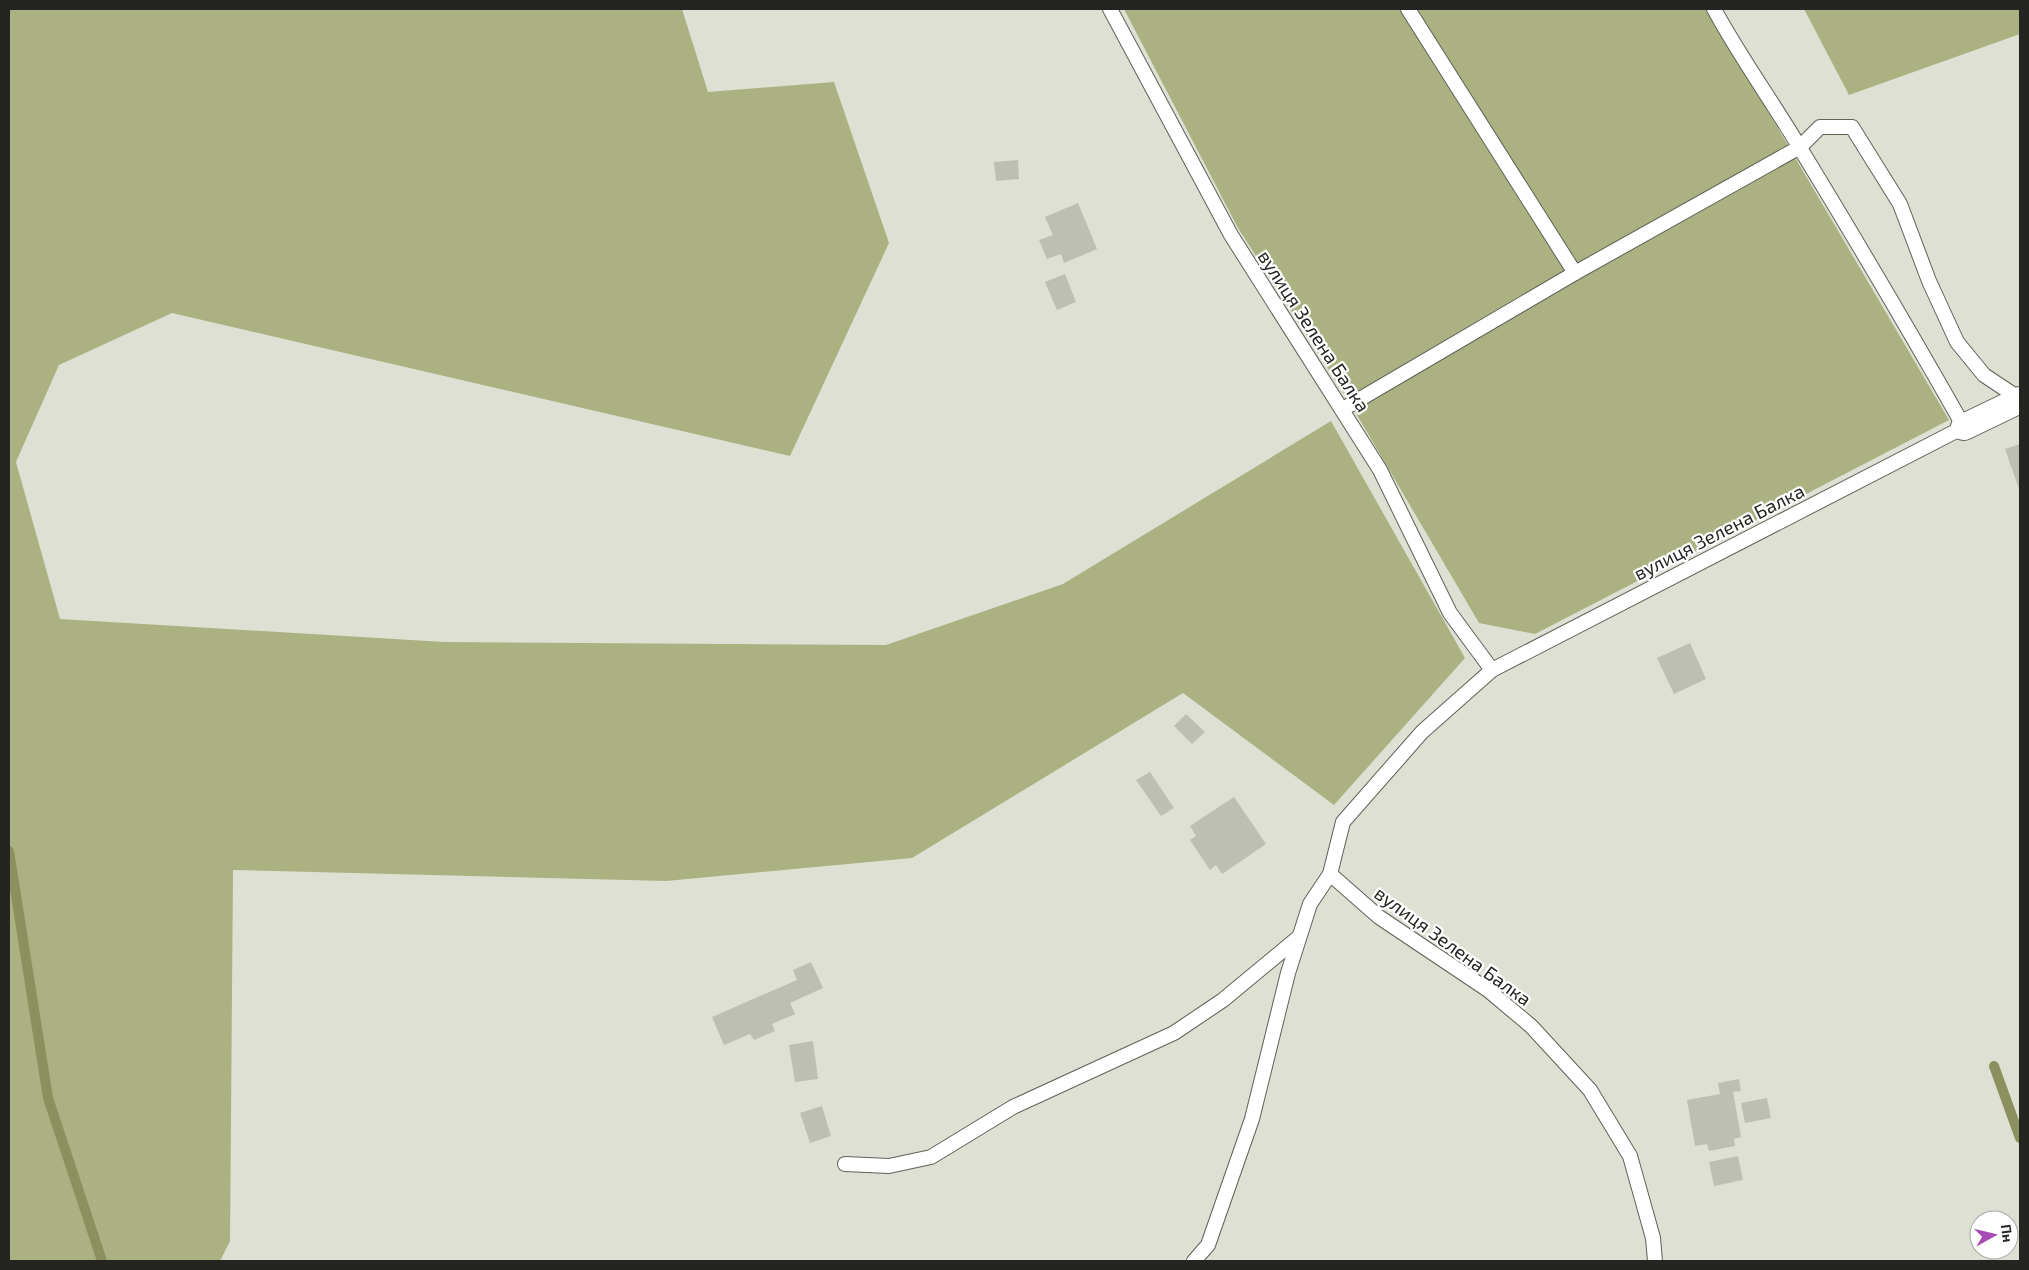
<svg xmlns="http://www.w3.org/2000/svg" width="2029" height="1270" viewBox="0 0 2029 1270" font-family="'Exo 2',sans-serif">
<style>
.green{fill:#acb182}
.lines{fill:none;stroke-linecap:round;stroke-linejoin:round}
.stream{stroke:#8b905e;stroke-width:10}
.building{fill:#bebfb3}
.lane-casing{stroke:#606157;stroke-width:16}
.street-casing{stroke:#606157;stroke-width:28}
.lane{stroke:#fff;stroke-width:14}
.street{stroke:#fff;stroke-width:26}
.labels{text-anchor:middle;stroke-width:4.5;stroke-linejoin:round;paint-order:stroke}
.street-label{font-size:19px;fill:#242520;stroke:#fff}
</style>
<rect width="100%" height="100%" fill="#dee0d3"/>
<g class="green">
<path d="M9,9H682L708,92L834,82L889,243L790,456L172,313L59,365L16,462L60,619L444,642L886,645L1063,584L1331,421L1465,658L1334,805L1183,693L912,858L666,881L233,870L230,1241L220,1261H9Z"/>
<path d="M1124,9H1708L1949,420L1535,634L1479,623L1347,398L1238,228Z"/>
<path d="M1804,9H2020V34L1849,95Z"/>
</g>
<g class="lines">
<g class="stream">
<path d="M9,851L48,1098L102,1261"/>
<path d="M1994,1066L2020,1138"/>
</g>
</g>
<g class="building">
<path d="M1018,160L1019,179L996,181L994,162Z"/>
<path d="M1078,203L1097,249L1064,263L1061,254L1047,259L1039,240L1053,235L1045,217Z"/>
<path d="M1065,274L1076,302L1057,310L1045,282Z"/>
<path d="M2020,444V492L2005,449Z"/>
<path d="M1690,643L1706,679L1674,694L1657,658Z"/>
<path d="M1186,714L1205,732L1192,744L1174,726Z"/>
<path d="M1150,772L1174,808L1161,816L1136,780Z"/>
<path d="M1234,797L1266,844L1222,874L1216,865L1210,870L1190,840L1196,836L1190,826Z"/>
<path d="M811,962L823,988L790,1003L795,1014L772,1024L775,1031L754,1040L750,1034L724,1045L712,1017L797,980L793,970Z"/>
<path d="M813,1041L818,1079L795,1082L789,1045Z"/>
<path d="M1739,1079L1741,1091L1733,1092L1741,1137L1734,1139L1735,1146L1709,1151L1707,1144L1695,1146L1687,1100L1720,1094L1718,1083Z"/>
<path d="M1767,1098L1771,1118L1745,1123L1741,1103Z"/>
<path d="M822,1106L831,1136L810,1143L800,1113Z"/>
<path d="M1738,1156L1743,1180L1714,1186L1709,1162Z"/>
</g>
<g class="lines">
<defs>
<g id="lane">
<path d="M1110,9L1231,235L1380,470L1450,613L1492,670"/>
<path d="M1408,9L1575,273"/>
<path d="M1343,409L1575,273L1800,147L1820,127H1852L1900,204L1929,281L1957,342L1984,375L2020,399"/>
<path d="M1330,874L1379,917L1488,990L1531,1026L1590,1090L1630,1156L1653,1238L1655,1261"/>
<path d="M845,1164L889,1166L931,1157L1013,1107L1174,1033L1223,1000L1299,937"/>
<path d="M1194,1261L1208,1245L1252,1119L1288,973L1310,904L1330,874L1343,822L1422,732L1492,670L1964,427C1911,333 1856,240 1800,148C1772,101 1740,57 1714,9"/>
</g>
<path id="street" d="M1964,427L2020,400"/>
</defs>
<use href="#lane" class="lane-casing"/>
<use href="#street" class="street-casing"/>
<use href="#lane" class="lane"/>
<use href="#street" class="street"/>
</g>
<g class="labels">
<g class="street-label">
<text transform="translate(1314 331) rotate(57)" y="7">вулиця Зелена Балка</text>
<text transform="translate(1719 532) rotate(-27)" y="7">вулиця Зелена Балка</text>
<text transform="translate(1453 946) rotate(36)" y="7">вулиця Зелена Балка</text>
</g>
</g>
<rect width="2029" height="1270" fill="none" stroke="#242520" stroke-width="20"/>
<g transform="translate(1994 1235) rotate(82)"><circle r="24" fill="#ffffff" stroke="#a7a8a6"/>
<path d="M0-4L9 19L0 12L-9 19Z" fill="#a84bb4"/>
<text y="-8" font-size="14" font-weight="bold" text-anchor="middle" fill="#242520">Пн</text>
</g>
</svg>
